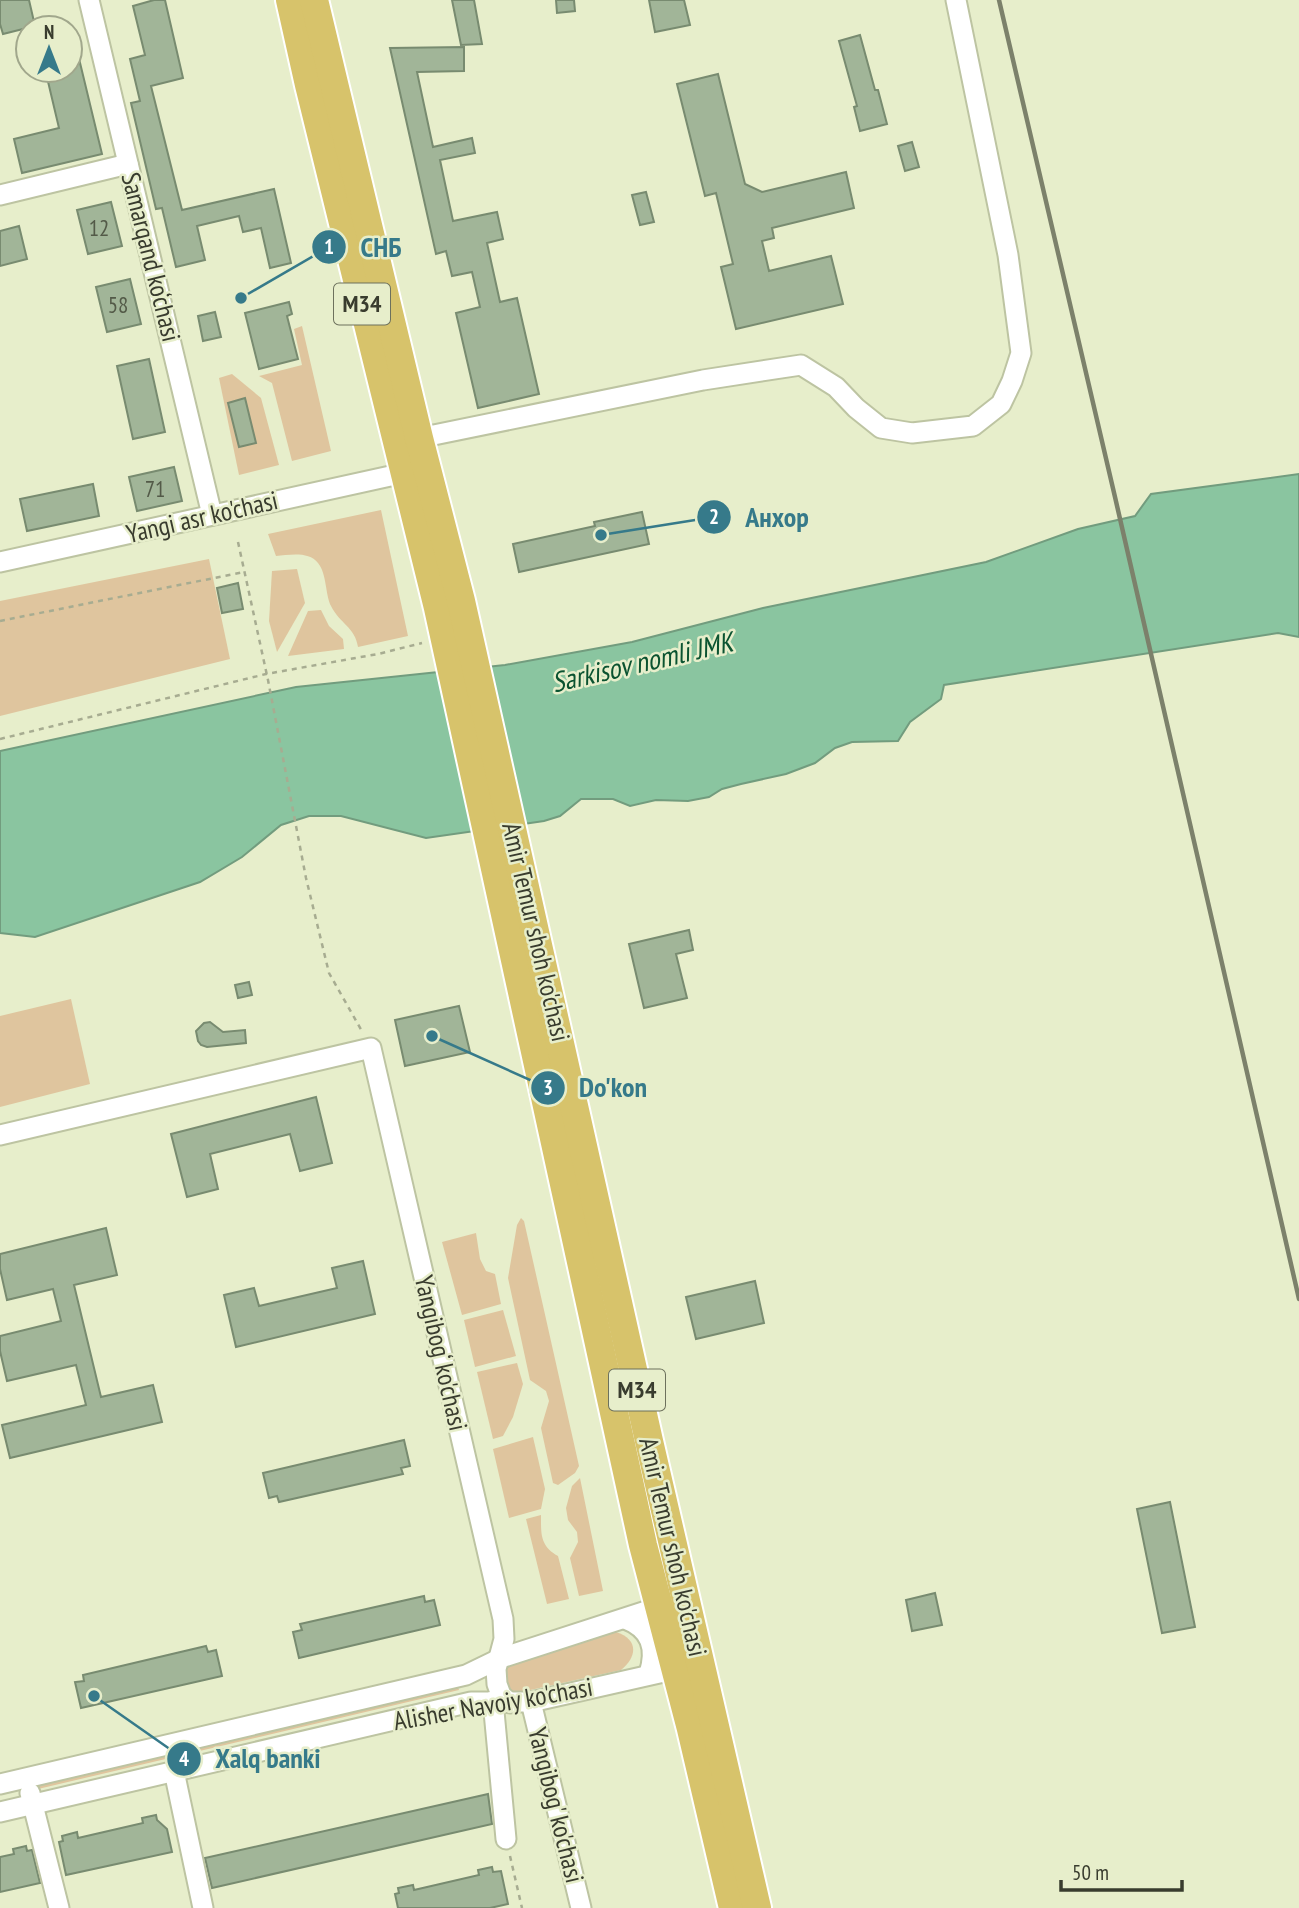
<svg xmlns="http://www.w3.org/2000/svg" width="1299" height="1908" viewBox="0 0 1299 1908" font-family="'PT Sans Narrow',sans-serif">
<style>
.green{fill:#dfc59e}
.water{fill:#8ac5a0;stroke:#729c7e;stroke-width:2}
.building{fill:#a1b598;stroke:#788b70;stroke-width:2}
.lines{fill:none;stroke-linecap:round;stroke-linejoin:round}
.minor-casing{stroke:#bdc4a2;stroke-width:23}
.highway-casing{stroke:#fff;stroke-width:32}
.path{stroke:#a7ac91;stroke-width:2.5;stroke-dasharray:5 5;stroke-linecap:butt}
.minor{stroke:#fff;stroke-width:19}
.highway{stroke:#d7c36b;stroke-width:28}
.rail{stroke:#7c816b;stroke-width:4.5}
.labels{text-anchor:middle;stroke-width:5;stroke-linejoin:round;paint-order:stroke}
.number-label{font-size:23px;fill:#535a48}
.shield{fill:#e7eecb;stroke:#6d715d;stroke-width:2}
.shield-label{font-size:24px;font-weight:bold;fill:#393c2e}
.street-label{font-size:26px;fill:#393c2e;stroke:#e7eecb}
.water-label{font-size:28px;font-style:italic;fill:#0a5330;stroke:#e7eecb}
.leader{fill:none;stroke:#367a8a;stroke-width:2.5}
.callout-dot{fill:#367a8a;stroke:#e7eecb;stroke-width:2.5}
.mark-label{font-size:21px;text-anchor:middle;font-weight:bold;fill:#fff}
.callout-label{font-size:28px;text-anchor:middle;font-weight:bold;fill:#367a8a;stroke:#e7eecb;stroke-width:5;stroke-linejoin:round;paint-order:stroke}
</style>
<rect width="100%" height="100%" fill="#e7eecb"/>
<g class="green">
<path d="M302,326L331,451L292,461L272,383L259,376L302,365L294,329Z"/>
<path d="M232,374L261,398L279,465L239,475L219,378Z"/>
<path d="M381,510L408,636L358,647C355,627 340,624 331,606C325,594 327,574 318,563C309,551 289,555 276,556L268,534Z"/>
<path d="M209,559L230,659L0,716V601Z"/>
<path d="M297,569L305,603L277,652L269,621L272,571Z"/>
<path d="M321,610L329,626L343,639L344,649L288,656L308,611Z"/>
<path d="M71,999L90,1084L0,1107V1016Z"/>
<path d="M521,1218L524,1221L579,1466L575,1473L558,1485L553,1483L541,1428L549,1401L546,1391L530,1380L508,1278L517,1225Z"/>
<path d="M476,1233L480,1259L486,1271L495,1274L501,1304L462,1315L442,1242Z"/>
<path d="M503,1310L516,1356L475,1367L464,1320Z"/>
<path d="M517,1363L523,1384L513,1417L503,1436L493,1439L477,1372Z"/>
<path d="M533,1437L545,1489L541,1509L509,1518L493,1449Z"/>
<path d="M580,1478L603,1591L579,1596L570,1558L578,1542L577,1532L568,1520L566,1508L572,1486Z"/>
<path d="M541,1515C541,1534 540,1546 558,1556L569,1599L547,1604L526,1519Z"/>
<path d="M616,1632C638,1639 638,1656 621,1670L512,1694L497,1689L503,1658Z"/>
<path d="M457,1684L459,1690L38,1789L36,1783Z"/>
</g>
<path class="water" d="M1299,474V637L1278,633L944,685L941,699L910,722L898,741L852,742L835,748L815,763L786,774L741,784L722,789L709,797L688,801L656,800L630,806L613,799H581L560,816L544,821L426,838L341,816H309L281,825L242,857L200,882L35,937L0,933V751L296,687L505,665L632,642L763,608L986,562L1078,529L1135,516L1151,494Z"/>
<g class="building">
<path d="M0,0H29L35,26L3,34L0,24Z"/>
<path d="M154,0H165L183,78L151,86L182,210L274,189L291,263L270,268L261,228L243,232L239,216L197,226L205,260L176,267L162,208L156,209L131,103L140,101L130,59L145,55L133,6Z"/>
<path d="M452,0H474L482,44L461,45Z"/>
<path d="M556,0H574L575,11L557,13Z"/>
<path d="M649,0H684L690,25L655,32Z"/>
<path d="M860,35L875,90H878L887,124L860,131L854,107L857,106L839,41Z"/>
<path d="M70,42H75L102,154L22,173L14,139L59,128L46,73L70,70Z"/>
<path d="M464,47V71L417,72L433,147L472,138L475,153L440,160L453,221L497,212L503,239L487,243L500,302L517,298L539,394L478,408L456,313L480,307L472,272L452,276L446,251L436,254L390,48Z"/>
<path d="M718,74L745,184L762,192L846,172L854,208L772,228L774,238L762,241L769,271L831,256L843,304L736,329L721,267L733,264L716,193L705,196L677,84Z"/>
<path d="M912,142L919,167L905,171L898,146Z"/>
<path d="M646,192L654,222L640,225L632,195Z"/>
<path d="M111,202L122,246L88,254L77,210Z"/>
<path d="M19,226L27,259L0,266V231Z"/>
<path d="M130,279L141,324L107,332L96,287Z"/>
<path d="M289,302L292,314L287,316L298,359L259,369L245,313Z"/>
<path d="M215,312L221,337L203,341L198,316Z"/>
<path d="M149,359L165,432L133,439L117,366Z"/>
<path d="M245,398L256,443L239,447L228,403Z"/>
<path d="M174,467L182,501L137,511L129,477Z"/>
<path d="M93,484L99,516L27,531L20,499Z"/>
<path d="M642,512L649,544L519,572L513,544L595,526L594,522Z"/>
<path d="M238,583L243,609L222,613L217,588Z"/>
<path d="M689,930L693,950L676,954L687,998L644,1008L629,944Z"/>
<path d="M249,982L252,995L238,998L235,985Z"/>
<path d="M459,1006L470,1052L405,1066L395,1020Z"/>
<path d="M210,1022L223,1032L245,1030L246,1043L207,1047L201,1045L198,1041L196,1031L204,1023Z"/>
<path d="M316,1097L332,1163L300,1171L290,1134L210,1154L218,1189L187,1197L171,1134Z"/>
<path d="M106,1228L117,1275L74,1285L101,1397L153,1385L162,1422L10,1458L2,1425L86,1405L76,1365L7,1381L0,1351V1336L61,1321L53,1289L7,1300L0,1269V1254Z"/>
<path d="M363,1261L375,1314L236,1347L224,1295L254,1288L259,1306L337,1288L332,1268Z"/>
<path d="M755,1281L764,1323L696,1339L686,1297Z"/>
<path d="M404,1440L410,1466L401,1468L403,1474L279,1502L277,1496L269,1498L263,1473Z"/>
<path d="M1170,1502L1195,1627L1162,1633L1137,1509Z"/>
<path d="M935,1593L942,1625L912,1631L906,1600Z"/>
<path d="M424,1596L425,1602L434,1600L440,1625L299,1658L293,1632L302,1630L300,1624Z"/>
<path d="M206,1646L208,1652L216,1650L222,1676L81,1708L75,1682L84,1681L83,1675Z"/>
<path d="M488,1794L492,1824L212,1888L205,1858Z"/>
<path d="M156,1815L157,1820L167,1829L172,1852L66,1875L59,1842L63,1841L62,1836L77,1832L78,1838L143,1823L142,1818Z"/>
<path d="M26,1846L27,1851L32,1850L40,1883L0,1892V1857L14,1854L13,1849Z"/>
<path d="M492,1867L493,1872L501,1871L508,1904L490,1908H398L395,1894L399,1893L398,1888L413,1885L414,1890L479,1875L478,1870Z"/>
</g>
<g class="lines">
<defs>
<g id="minor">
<path d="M89,0L212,515"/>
<path d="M0,195L128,164"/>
<path d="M419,438L703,380L801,365L836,387L856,408L881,428L912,433L973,426L1001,404L1012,381L1021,353L1008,255L956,0"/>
<path d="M0,562L404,473"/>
<path d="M0,1135L371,1048L503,1619L504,1639L496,1669L497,1684L501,1695L510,1703"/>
<path d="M625,1619C651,1629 657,1648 649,1674"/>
<path d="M493,1701L506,1839"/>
<path d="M531,1702L581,1908"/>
<path d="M174,1771L203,1908"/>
<path d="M0,1784L466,1675L501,1658L671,1603"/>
<path d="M30,1793L59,1908"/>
<path d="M0,1812L471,1702H531L686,1667"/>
</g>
<g id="highway">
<path d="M290,0L309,85L438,608L643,1545L691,1729L733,1908"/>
<path d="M314,0L419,438L461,601L649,1441L757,1908"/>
</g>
</defs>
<use href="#minor" class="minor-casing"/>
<use href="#highway" class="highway-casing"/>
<g class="path">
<path d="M238,542L268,680L306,878L329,973L363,1033"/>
<path d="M0,621L244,572"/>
<path d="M0,739L266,674L378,654L422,643"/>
<path d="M510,1856L522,1908"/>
</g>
<use href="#minor" class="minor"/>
<use href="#highway" class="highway"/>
<path class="rail" d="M999,0L1115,497L1299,1299"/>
</g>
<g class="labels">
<g class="number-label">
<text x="99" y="236">12</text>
<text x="118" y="313">58</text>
<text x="155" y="497">71</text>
</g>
<g class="shield">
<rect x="334" y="283.5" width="56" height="41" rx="5"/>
<rect x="609" y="1369.5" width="56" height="41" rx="5"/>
</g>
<g class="shield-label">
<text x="362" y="312">M34</text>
<text x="637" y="1398">M34</text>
</g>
<g class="street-label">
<text transform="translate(151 257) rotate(76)" y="9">Samarqand ko‘chasi</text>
<text transform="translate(202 517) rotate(-13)" y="9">Yangi asr ko'chasi</text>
<text transform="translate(536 932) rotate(77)" y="9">Amir Temur shoh ko'chasi</text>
<text transform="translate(441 1353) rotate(77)" y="9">Yangibog‘ ko'chasi</text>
<text transform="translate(673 1547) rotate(77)" y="9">Amir Temur shoh ko'chasi</text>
<text transform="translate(493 1704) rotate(-10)" y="9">Alisher Navoiy ko'chasi</text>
<text transform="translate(556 1805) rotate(76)" y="9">Yangibog' ko'chasi</text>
</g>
<g class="water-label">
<text transform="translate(642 662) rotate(-13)" y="10">Sarkisov nomli JMK</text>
</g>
</g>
<path class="leader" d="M241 298L329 247M601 535L714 517M432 1036L548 1088M94 1696L184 1759"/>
<g class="callout-dot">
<circle cx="241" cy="298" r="7"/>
<circle cx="601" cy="535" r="7"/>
<circle cx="432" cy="1036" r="7"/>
<circle cx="94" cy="1696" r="7"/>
<circle cx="329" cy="247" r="18"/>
<circle cx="714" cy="517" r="18"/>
<circle cx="548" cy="1088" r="18"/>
<circle cx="184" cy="1759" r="18"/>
</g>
<g class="mark-label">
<text x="329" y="254">1</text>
<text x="714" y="524">2</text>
<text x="548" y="1095">3</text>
<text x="184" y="1766">4</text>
</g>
<g class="callout-label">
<text x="381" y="257">СНБ</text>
<text x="777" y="527">Анхор</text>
<text x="613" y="1097">Do'kon</text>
<text x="268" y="1768">Xalq banki</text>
</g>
<g transform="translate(49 49)"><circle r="33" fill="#e7eecb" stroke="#a1a78c" stroke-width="2"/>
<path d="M0-5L12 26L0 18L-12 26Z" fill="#367a8a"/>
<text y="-10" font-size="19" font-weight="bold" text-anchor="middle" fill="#393c2e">N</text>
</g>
<path d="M1061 1880v10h121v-10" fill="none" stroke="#393c2e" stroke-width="3.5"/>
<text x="1072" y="1880" font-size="21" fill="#393c2e" stroke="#e7eecb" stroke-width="5" paint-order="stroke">50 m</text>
</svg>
